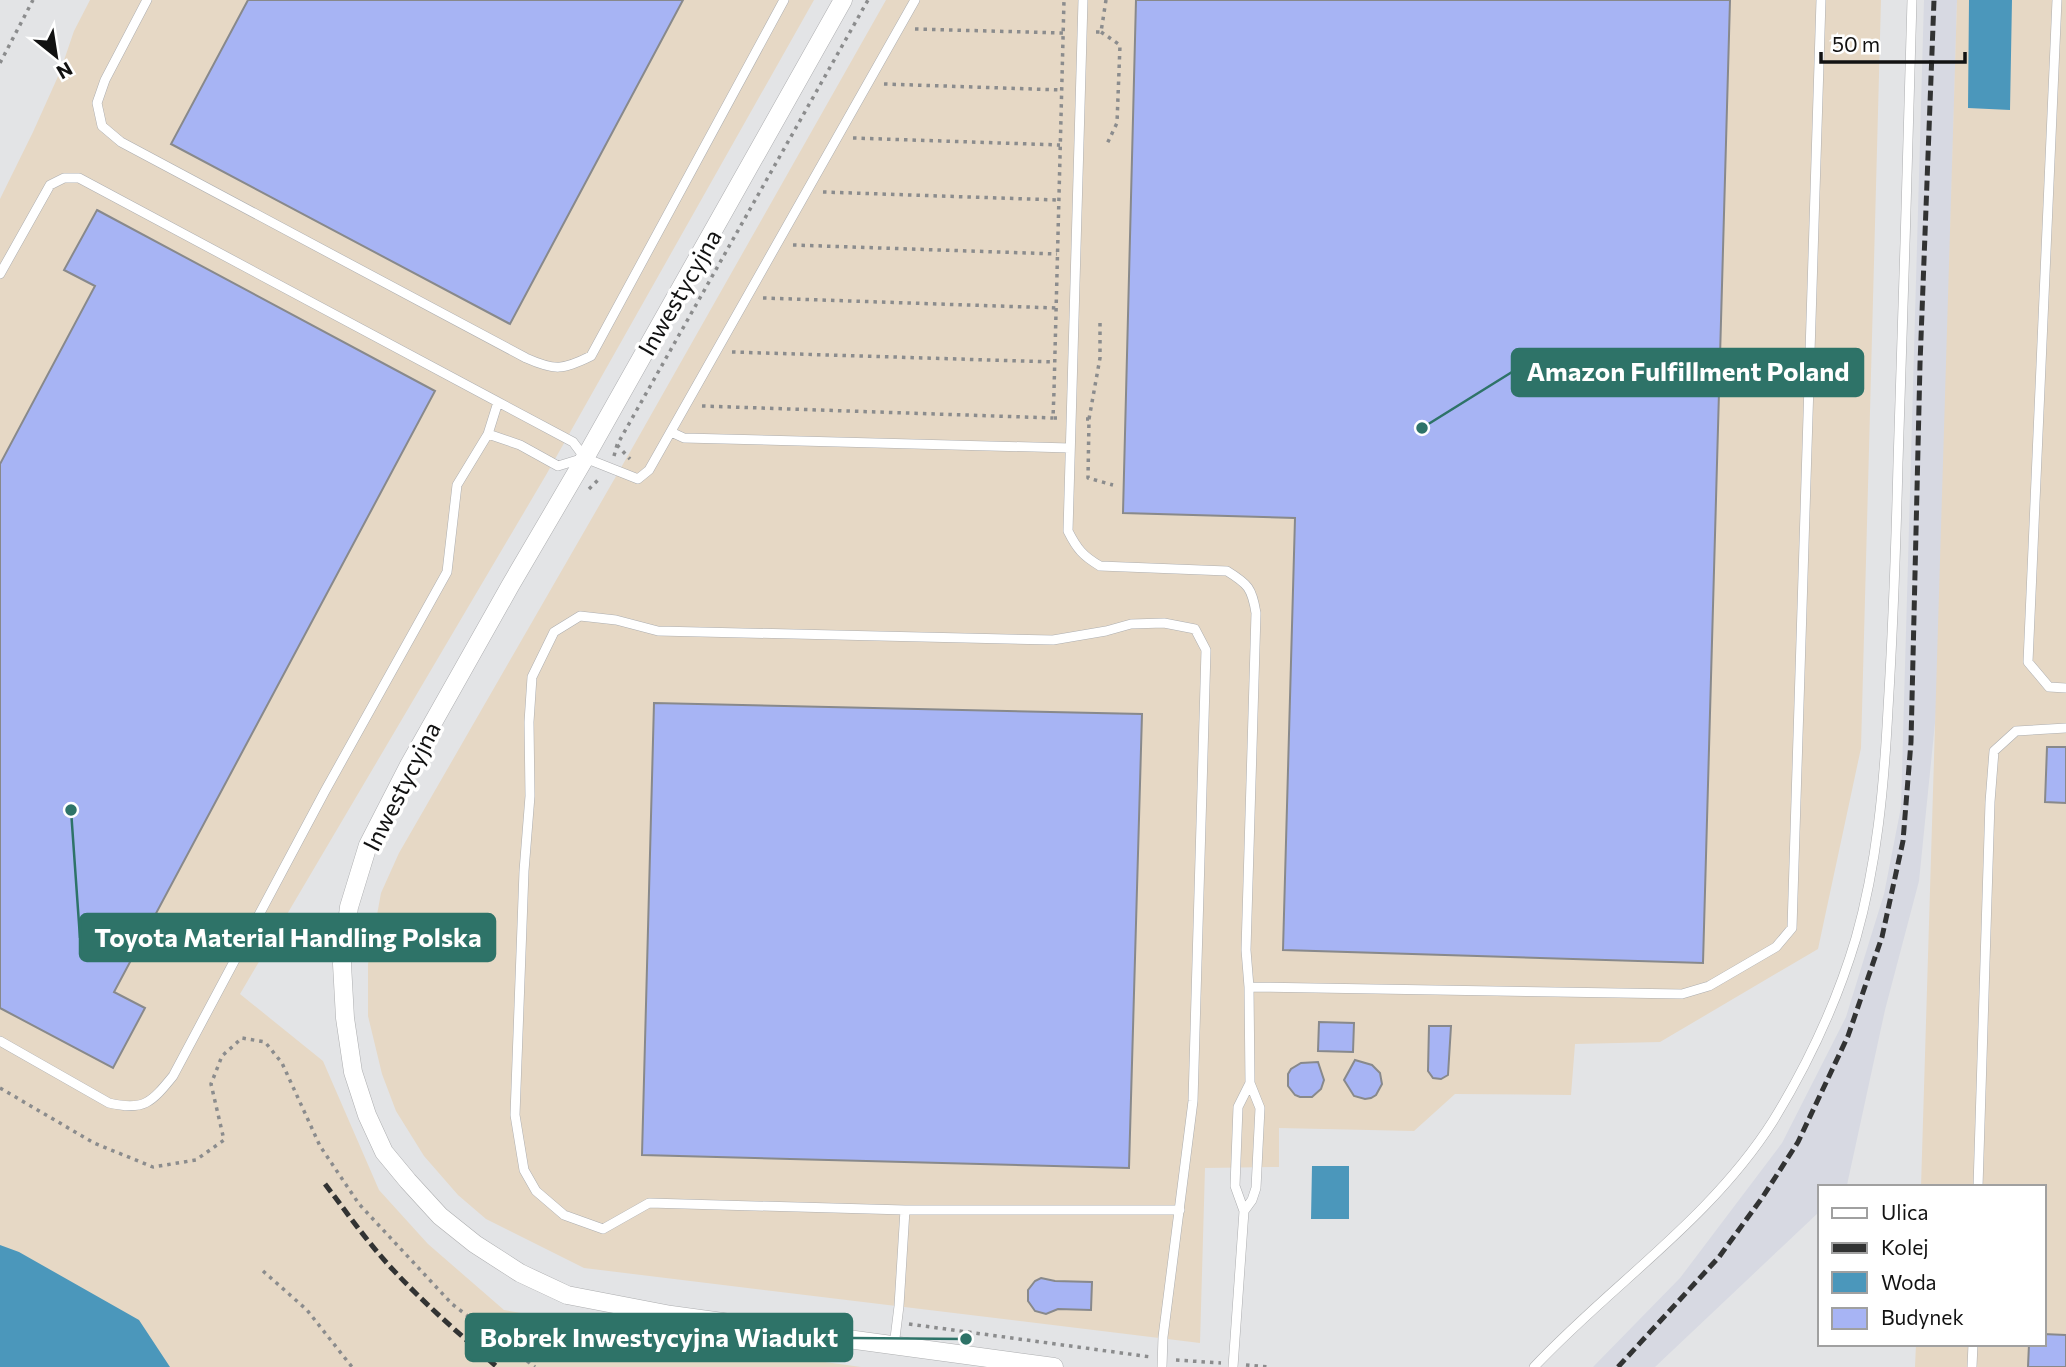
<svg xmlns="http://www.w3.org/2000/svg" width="2066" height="1367" font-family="Commissioner,sans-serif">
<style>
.built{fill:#d7d9e2}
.industrial{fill:#e6d8c5}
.water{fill:#4b97bb}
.building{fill:#a7b4f4;stroke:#88898b;stroke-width:2}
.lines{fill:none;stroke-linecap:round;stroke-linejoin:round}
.service-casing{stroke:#adaeb0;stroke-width:10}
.minor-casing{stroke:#adaeb0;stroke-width:19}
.path{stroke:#8b8c8d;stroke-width:3.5;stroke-dasharray:3.5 5;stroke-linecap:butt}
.service{stroke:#fff;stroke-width:9}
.minor{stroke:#fff;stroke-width:18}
.rail{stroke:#323333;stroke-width:5;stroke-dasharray:10 5;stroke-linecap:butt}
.labels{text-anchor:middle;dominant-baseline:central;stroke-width:7;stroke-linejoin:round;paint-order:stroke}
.street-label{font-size:24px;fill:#121212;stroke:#fff}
.leader{fill:none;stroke:#2e7368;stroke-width:2.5}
.callout-dot{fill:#2e7368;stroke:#fff;stroke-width:2.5}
.callout{fill:#2e7368;stroke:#2e7368;stroke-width:2.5}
.callout-label{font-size:26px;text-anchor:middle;font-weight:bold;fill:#fff}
</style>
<rect width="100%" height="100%" fill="#e3e4e6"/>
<path class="built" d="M1924,0H1957L1937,703L1919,881L1885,1010L1847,1185L1845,1187H1819V1212L1655,1367H1593L1680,1278L1782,1143L1846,1017L1884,894L1901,807Z"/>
<path class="industrial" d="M90,0H814L546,475L240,994L323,1061L379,1190L428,1244L504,1310L716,1347L861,1367H0V199L33,132L60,72L74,31Z
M886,0H1881L1861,748L1818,949L1660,1042L1575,1044L1571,1095L1455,1094L1414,1131L1279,1128V1167L1205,1168L1200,1343L584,1268L486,1219L458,1195L424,1156L396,1111L382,1074L368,1016V964L381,893L399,853L630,452Z
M1957,0H2066V1367H1915L1916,1344H2043V1187H1921Z"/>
<path class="water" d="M1969,0H2012L2010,110L1968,108Z
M1312,1166H1349V1219H1311Z
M0,1245L19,1252L139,1320L170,1367H0Z"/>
<path class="building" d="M248,0H683L510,324L171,144Z
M1136,0H1730L1703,963L1283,950L1295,518L1123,513Z
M97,210L435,391L114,992L145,1008L113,1068L0,1008V464L95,286L64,270Z
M654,703L1142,714L1129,1168L642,1155Z
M2047,747H2066V803L2045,802Z
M1319,1022L1354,1023L1353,1052L1318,1051Z
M1429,1026H1451L1448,1075L1441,1079L1433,1078L1428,1071Z
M1355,1060L1372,1065L1380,1073L1382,1084L1376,1095L1371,1098L1365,1099L1354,1096L1344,1080Z
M1318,1062L1324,1080L1321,1089L1312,1097H1300L1295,1095L1288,1086V1074L1291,1069L1301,1063Z
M1041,1278L1055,1281L1092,1282L1091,1310L1058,1309L1046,1314L1035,1311L1028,1301V1290L1035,1281Z
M2043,1334L2066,1335V1367H2028L2029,1344H2043Z"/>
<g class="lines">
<g class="service-casing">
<path id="service" d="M147,0L105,80L97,103L102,126L121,142L526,358C555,371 563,370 591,356L784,0
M1083,0L1068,531C1077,549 1083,556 1100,566L1227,571C1248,584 1252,588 1256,613L1246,950L1249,987L1250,1083L1260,1108L1256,1188L1252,1200L1244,1211
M2057,0L2028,662L2049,687L2066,688
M0,274L50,185L64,178H79L498,402L488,434L457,485L447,572L325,791L173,1076C151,1103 144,1111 109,1103L0,1041
M498,402L573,442L585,458L638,479L649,470L915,0
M671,432L684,438L1070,448
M488,434L520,445L558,466L584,458
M1249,987L1682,994L1709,986L1776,947L1792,928L1821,0
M1978,1187L1990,802L1994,751L2016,731L2066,728
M894,1346L899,1306L905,1210
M1162,1367L1163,1337L1193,1101L1206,650L1195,629L1164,623L1131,624L1106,631L1053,640L658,631L616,620L580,616L554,632L532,677L529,722L530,796L524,871L515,1115L524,1170L536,1191L564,1215L603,1229L649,1203L905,1210H1180
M1233,1367L1244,1211L1235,1186L1238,1107L1250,1083
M1534,1367C1612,1284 1711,1219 1773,1121C1808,1064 1837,1002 1856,938C1877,864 1884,786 1888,709C1893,627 1896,545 1898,463C1903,309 1908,154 1912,0
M1972,1367L1973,1344"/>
</g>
<g class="minor-casing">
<path id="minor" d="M843,0L585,458L510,586L408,767L368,845L349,907L342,964L345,1018L353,1072L367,1115L384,1152L408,1181L440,1216L475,1244L520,1273L567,1295L671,1315L1054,1367"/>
</g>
<path class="path" d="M915,29L1063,33
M1096,32H1101L1106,0
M1101,32L1120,45L1117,123L1106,146
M0,63L33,0
M884,84L1062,90
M853,138L1060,145
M823,192L1058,200
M793,245L1057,254
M763,298L1056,308
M732,352L1054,362
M702,406L1053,418
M1057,418H1053L1054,391L1064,0
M1086,419H1089L1088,478L1113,485
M1089,419L1100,358V319
M617,445L630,459
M614,456L617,445L868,0
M589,489L601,477
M0,1088L94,1143L153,1167L196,1160L224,1140L211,1084L222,1056L242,1038L265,1042L282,1063L320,1146L359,1204L452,1304L535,1367
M263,1271L307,1310L352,1367
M909,1324L1151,1357
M1176,1360L1221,1363
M1246,1365L1268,1367"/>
<use href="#service" class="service"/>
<use href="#minor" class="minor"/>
<path class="rail" d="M325,1184C348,1214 370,1246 397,1274C428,1307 463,1337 497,1367
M1618,1367L1719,1257L1762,1198L1798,1142L1848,1036L1882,937L1903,841L1911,742L1920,364L1934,0"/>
</g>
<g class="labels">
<g class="street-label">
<text transform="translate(679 292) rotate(-60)">Inwestycyjna</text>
<text transform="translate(401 786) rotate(-63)">Inwestycyjna</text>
</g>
</g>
<path class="leader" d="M1422 428L1512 372M71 810L80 938M966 1339L852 1338"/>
<g class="callout-dot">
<circle cx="1422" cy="428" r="7"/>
<circle cx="71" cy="810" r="7"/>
<circle cx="966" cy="1339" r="7"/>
</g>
<g class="callout">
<rect x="1512" y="349" width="351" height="47" rx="7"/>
<rect x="80" y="914" width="415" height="47" rx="7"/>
<rect x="466" y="1314" width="386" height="47" rx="7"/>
</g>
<g class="callout-label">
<text x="1688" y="381">Amazon Fulfillment Poland</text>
<text x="288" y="947">Toyota Material Handling Polska</text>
<text x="659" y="1347">Bobrek Inwestycyjna Wiadukt</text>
</g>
<rect x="1818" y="1185" width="228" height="161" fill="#ffffff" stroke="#a0a0a0" stroke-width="2"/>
<rect x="1832" y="1208" width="35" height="10" fill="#ffffff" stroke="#a0a0a0" stroke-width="2"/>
<text x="1881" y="1220" font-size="21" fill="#121212">Ulica</text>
<rect x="1832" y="1243" width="35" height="10" fill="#323333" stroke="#a0a0a0" stroke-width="2"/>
<text x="1881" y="1255" font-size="21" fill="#121212">Kolej</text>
<rect x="1832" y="1272" width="35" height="21" fill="#4b97bb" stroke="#a0a0a0" stroke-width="2"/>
<text x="1881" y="1290" font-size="21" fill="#121212">Woda</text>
<rect x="1832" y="1308" width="35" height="21" fill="#a7b4f4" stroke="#a0a0a0" stroke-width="2"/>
<text x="1881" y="1325" font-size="21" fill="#121212">Budynek</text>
<g transform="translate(56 56) rotate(150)" stroke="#ffffff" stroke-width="5" paint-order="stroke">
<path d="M0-5L12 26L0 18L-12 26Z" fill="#121212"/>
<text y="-10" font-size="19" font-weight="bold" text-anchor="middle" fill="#121212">N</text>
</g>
<path d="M1821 52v10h144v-10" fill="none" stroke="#121212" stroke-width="3.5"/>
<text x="1832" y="52" font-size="21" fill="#121212" stroke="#ffffff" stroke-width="5" paint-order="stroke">50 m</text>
</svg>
